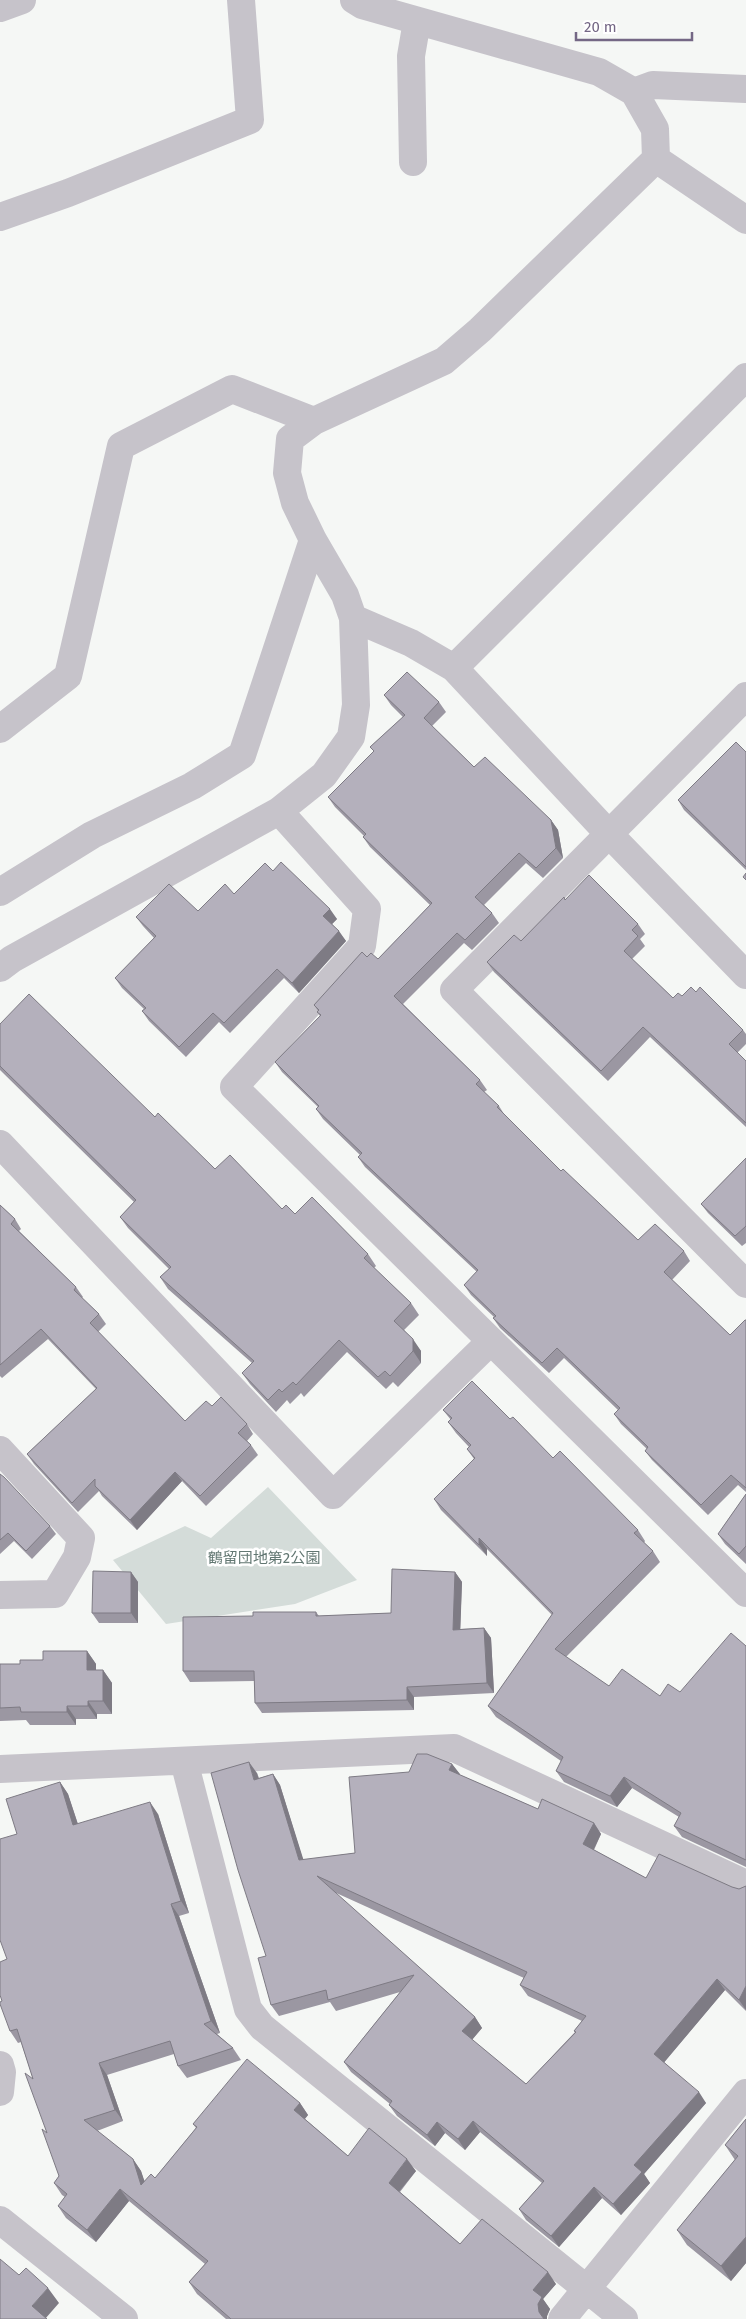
<svg xmlns="http://www.w3.org/2000/svg" width="746" height="2319" font-family="'Fira Sans','Noto Sans JP',sans-serif">
<style>
.green{fill:#d4dcd9}
.lines{fill:none;stroke-linecap:round;stroke-linejoin:round}
.street{stroke:#c6c3ca;stroke-width:28}
.wall{fill:#9b97a2;fill-rule:evenodd}
.shaded-wall{fill:#7e7b84}
.building{fill:#b4b0bc;stroke:#7e7b84;fill-rule:evenodd}
.labels{text-anchor:middle;dominant-baseline:central;stroke-width:5;stroke-linejoin:round;paint-order:stroke}
.park-label{font-size:15px;fill:#627772;stroke:#fff}
</style>
<rect width="100%" height="100%" fill="#f5f7f5"/>
<path class="green" d="M268,1487L357,1580L295,1604L166,1624L113,1560L185,1526L211,1538Z"/>
<g class="lines">
<path class="street" d="M0,8L22,0
M634,92L653,85L746,89
M656,159L746,220
M413,162L411,56L417,21
M0,217L68,193L250,120L241,0
M353,618L411,643L454,668L608,833L746,975
M454,668L746,377
M746,696L454,990L746,1284
M0,729L68,676L121,446L232,389L314,421
M279,811L367,909L362,946L234,1087L746,1593
M0,892L92,835L192,786L242,755L313,540
M0,968L12,959L279,811L324,775L351,737L356,705L353,618L345,595L313,540L295,503L287,473L290,439L314,421L444,361L480,330L656,159L655,129L634,92L599,72L362,5L354,0
M0,1144L333,1495L491,1341
M0,1450L81,1538L77,1557L55,1594L0,1595
M184,1761L248,2009L262,2027L624,2319
M0,1769L454,1748L746,1884
M0,2065L2,2072L0,2092
M0,2220L124,2319
M562,2319L746,2093"/>
</g>
<path class="wall" d="M384,695L439,702L446,712L432,726L474,767L551,820L558,830L563,858L543,878L526,863L484,905L492,913L499,923L472,950L464,943L403,1004L480,1080L487,1090L484,1092L499,1106L504,1114L561,1171L638,1240L684,1251L690,1261L672,1280L730,1335L746,1320V1492L738,1485L708,1515L652,1460L645,1451L647,1449L621,1424L614,1414L618,1410L564,1358L549,1373L500,1328L493,1318L494,1317L471,1295L464,1285L477,1272L365,1167L358,1157L360,1155L323,1119L316,1109L318,1107L282,1072L275,1062L320,1016L317,1012L318,1011L314,1005L367,957L378,959L430,905L370,847L363,837L364,836L335,807L328,797L374,751L370,747L403,717L391,705Z
M746,752V870L684,810L678,800Z
M273,871L337,919L332,924L346,941L299,993L284,978L230,1033L219,1022L186,1057L149,1021L142,1011L144,1009L122,988L115,978L154,938L143,926L136,917L198,911L234,894Z
M566,899L638,924L645,934L640,939L645,946L632,959L673,998L682,996L743,1030L746,1034V1044L737,1053L746,1061V1127L650,1037L608,1081L494,972L487,962L521,941Z
M0,1024L155,1117L215,1169L282,1209L295,1214L368,1254L376,1266L374,1268L411,1303L419,1315L404,1330L421,1351V1363L398,1387L393,1382L386,1389L347,1352L304,1397L301,1393L290,1404L287,1400L276,1412L250,1384L242,1373L252,1363L168,1289L160,1277L169,1269L128,1228L120,1217L134,1202L0,1070Z
M746,1158V1243L742,1246L708,1213L701,1204Z
M0,1205L15,1219L21,1229L19,1231L76,1287L83,1297L82,1298L99,1314L106,1324L98,1332L185,1421L212,1406L247,1424L253,1434L247,1441L251,1445L258,1455L206,1506L182,1481L137,1530L102,1496L99,1491L78,1512L34,1464L27,1454L96,1389L48,1339L2,1378L0,1376Z
M443,1410L510,1419L553,1458L638,1530L645,1541L644,1543L653,1551L660,1562L566,1657L609,1686L660,1696L680,1692L746,1646V1867L682,1837L674,1826L679,1817L632,1788L617,1807L564,1782L556,1771L561,1761L496,1717L488,1706L552,1615L487,1549V1556L441,1510L434,1499L474,1459L467,1449L469,1447L456,1433L448,1422L451,1420Z
M0,1474L50,1526L56,1534L32,1559L14,1541L0,1554Z
M746,1494V1564L725,1544L718,1534Z
M131,1572L138,1582V1623H99L92,1613Z
M455,1572L462,1582L460,1629L484,1628L491,1638L494,1693L414,1697V1710L262,1713L255,1703L254,1681L190,1682L183,1671L253,1616L316,1612L319,1616L391,1613Z
M87,1651L96,1664V1670H103L112,1683V1714H97V1719H76V1725H30L26,1720L0,1721V1664H20Z
M452,1764L460,1775L538,1809L594,1823L601,1834L594,1850L646,1878L739,1889L746,1886V2011L725,1990L664,2062L706,2103L644,2174L650,2183L621,2215L602,2198L559,2247L526,2220L519,2209L542,2183L480,2132L465,2150L445,2133L435,2146L397,2116L389,2105L390,2104L351,2072L344,2062L400,1992L336,2011L330,2002L279,2016L271,2005L266,1956L257,1773L259,1778L273,1774L280,1785L303,1860L355,1853L409,1772ZM334,1892L524,1978L520,1985L528,1996L582,2021L574,2031L575,2032L526,2084L472,2040L482,2028L475,2017Z
M60,1782L68,1794L78,1824L158,1814L189,1913L179,1916L220,2033L217,2034L233,2048L241,2060L187,2078L178,2066L174,2054L107,2075L123,2121L97,2131L133,2159L141,2171L144,2181L155,2178L196,2128L193,2124L300,2103L308,2115L305,2119L348,2156L416,2171L400,2192L460,2244L556,2284L543,2299L550,2309L547,2316V2319H226L197,2294L189,2282L205,2264L129,2201L96,2242L66,2218L58,2206L65,2197L62,2195L54,2183L59,2176L47,2133L33,2079L21,2042L18,2043L10,2031L2,2001L7,1959L17,1834Z
M746,2119V2263L731,2281L687,2245L677,2230L735,2160L725,2145Z"/>
<path class="shaded-wall" d="M551,820L558,830L563,858L556,848Z
M330,909L337,919L330,926L323,916Z
M339,931L346,941L299,993L292,983Z
M413,1339L421,1351V1363L413,1351Z
M175,1472L182,1481L137,1530L130,1520Z
M479,1538L487,1549V1556L479,1545Z
M131,1572L138,1582V1623L131,1613Z
M455,1572L462,1582L460,1640L453,1630Z
M484,1628L491,1638L494,1693L487,1683Z
M87,1651L96,1664V1683L87,1670Z
M103,1670L112,1683V1714L103,1701Z
M407,1687L414,1697V1710L407,1700Z
M88,1701L97,1714V1719L88,1706Z
M67,1706L76,1719V1725L67,1712Z
M249,1762L257,1773L262,1791L254,1780Z
M452,1764L460,1774L457,1781L449,1770Z
M273,1774L280,1785L307,1871L299,1860Z
M624,1777L632,1788L617,1807L610,1796Z
M60,1782L68,1794L82,1837L73,1825Z
M150,1802L158,1814L189,1913L181,1901Z
M594,1823L601,1834L591,1855L583,1844Z
M171,1904L179,1916L220,2033L211,2021Z
M717,1979L725,1990L662,2065L654,2054Z
M746,1986V2010L739,2000Z
M475,2017L482,2028L470,2042L462,2031Z
M99,2063L107,2075L123,2121L115,2110Z
M699,2092L706,2103L644,2174L650,2183L621,2215L613,2204L634,2165Z
M300,2103L308,2115L302,2122L294,2110Z
M473,2121L480,2132L465,2150L458,2139Z
M437,2122L445,2133L435,2146L427,2135Z
M133,2159L141,2171L150,2197L141,2185Z
M407,2159L416,2171L397,2194L389,2183Z
M594,2187L602,2198L559,2247L551,2236Z
M120,2189L129,2201L96,2242L87,2230Z
M746,2237V2263L731,2281L721,2266Z
M548,2272L556,2284L543,2299L550,2309L547,2316V2319H544L539,2312L533,2290Z
M48,2288L59,2303L45,2319L32,2306Z"/>
<path class="building" d="M407,672L439,702L424,718L474,767L485,757L551,820L556,848L536,868L519,853L475,897L492,913L465,940L457,933L394,996L480,1080L476,1084L499,1106L497,1107L561,1171L563,1169L638,1240L655,1224L684,1251L664,1272L730,1335L745,1320H746V1488L731,1475L701,1505L645,1451L648,1447L614,1414L620,1408L557,1348L542,1363L493,1318L496,1316L464,1285L478,1270L358,1157L362,1153L316,1109L319,1106L275,1062L321,1015L317,1012L319,1010L314,1005L362,952L367,957L371,953L378,959L432,903L363,837L366,834L328,797L374,751L370,747L405,715L384,695Z
M736,742L746,752V867L678,800Z
M281,862L330,909L323,916L339,931L292,983L277,969L224,1023L213,1013L179,1047L142,1011L146,1008L115,978L156,936L136,917L169,884L198,911L225,884L234,894L265,863L273,871Z
M746,873V880L743,877Z
M589,875L638,924L632,930L638,936L624,951L673,998L678,993L682,996L691,987L696,992L700,987L743,1030L729,1044L746,1061V1123L643,1027L601,1071L487,962L514,935L521,941L564,897L565,900Z
M29,994L155,1117L158,1113L215,1169L230,1155L282,1209L286,1205L295,1214L312,1197L368,1254L364,1258L411,1303L394,1321L413,1339V1351L390,1376L385,1371L378,1377L339,1340L296,1385L293,1382L282,1392L279,1389L268,1400L242,1373L254,1361L160,1277L171,1267L120,1217L136,1200L0,1066V1024Z
M746,1158V1226L735,1236L701,1204Z
M0,1205L15,1219L11,1224L76,1287L74,1290L99,1314L90,1323L185,1421L206,1401L212,1406L221,1397L247,1424L238,1433L251,1445L200,1496L175,1472L130,1520L95,1486V1479L72,1503L27,1454L97,1388L41,1329L0,1365Z
M472,1381L510,1419L513,1417L553,1458L560,1451L638,1530L634,1533L653,1551L555,1649L609,1686L622,1669L660,1696L668,1684L680,1692L731,1633L746,1646V1860L674,1826L681,1813L624,1777L610,1796L556,1771L563,1757L488,1706L553,1613L479,1538V1545L434,1499L475,1458L467,1449L471,1445L448,1422L452,1418L443,1410Z
M0,1474L4,1477L50,1526L26,1551L8,1533L0,1540Z
M746,1494V1546L739,1554L718,1534Z
M392,1569L455,1572L453,1630L484,1628L487,1683L407,1687V1700L255,1703L254,1671H183V1617L253,1616V1612H316V1616L391,1613Z
M93,1571L131,1572V1613H92Z
M43,1651H87V1670H103V1701H88V1706H67V1712H21L20,1707L0,1708V1664H20V1660H43Z
M417,1754H427L452,1764L449,1770L538,1809L542,1799L594,1823L583,1844L646,1878L659,1854L732,1887L739,1889L746,1886V1986L739,2000L717,1979L654,2054L699,2092L634,2165L642,2172L613,2204L594,2187L551,2236L519,2209L544,2181L473,2121L458,2139L437,2122L427,2135L389,2105L392,2101L344,2062L414,1975L328,2000L326,1990L271,2005L258,1958L266,1956L238,1870L211,1773L249,1762L254,1780L273,1774L299,1860L355,1853L349,1777L409,1772ZM317,1876L527,1972L520,1985L586,2016L574,2031L576,2032L526,2084L462,2031L475,2017Z
M60,1782L73,1825L150,1802L181,1901L171,1904L211,2021L204,2024L233,2048L178,2066L170,2041L99,2063L115,2110L84,2120L133,2159L141,2185L151,2174L155,2178L197,2127L193,2124L247,2059L300,2103L294,2110L348,2156L369,2128L407,2159L389,2183L460,2244L482,2219L548,2272L533,2290L542,2297L538,2304L539,2312L544,2319H231L189,2282L208,2261L120,2189L87,2230L58,2206L67,2194L54,2183L59,2176L42,2129L47,2133L25,2073L33,2079L17,2029L10,2031L0,2004V2002L2,2001L0,1995V1962L7,1959L0,1940V1839L17,1834L6,1799Z
M746,2119V2237L721,2266L677,2230L738,2156L725,2145Z
M0,2259L19,2275L26,2268L48,2288L32,2306L47,2319H0Z"/>
<g class="labels">
<g class="park-label">
<text x="264" y="1558">鶴留団地第2公園</text>
</g>
</g>
<path d="M576 32v8h116v-8" fill="none" stroke="#746785" stroke-width="2.5"/>
<text x="584" y="32" font-size="15" fill="#746785" stroke="#ffffff" stroke-width="4" paint-order="stroke">20 m</text>
</svg>
